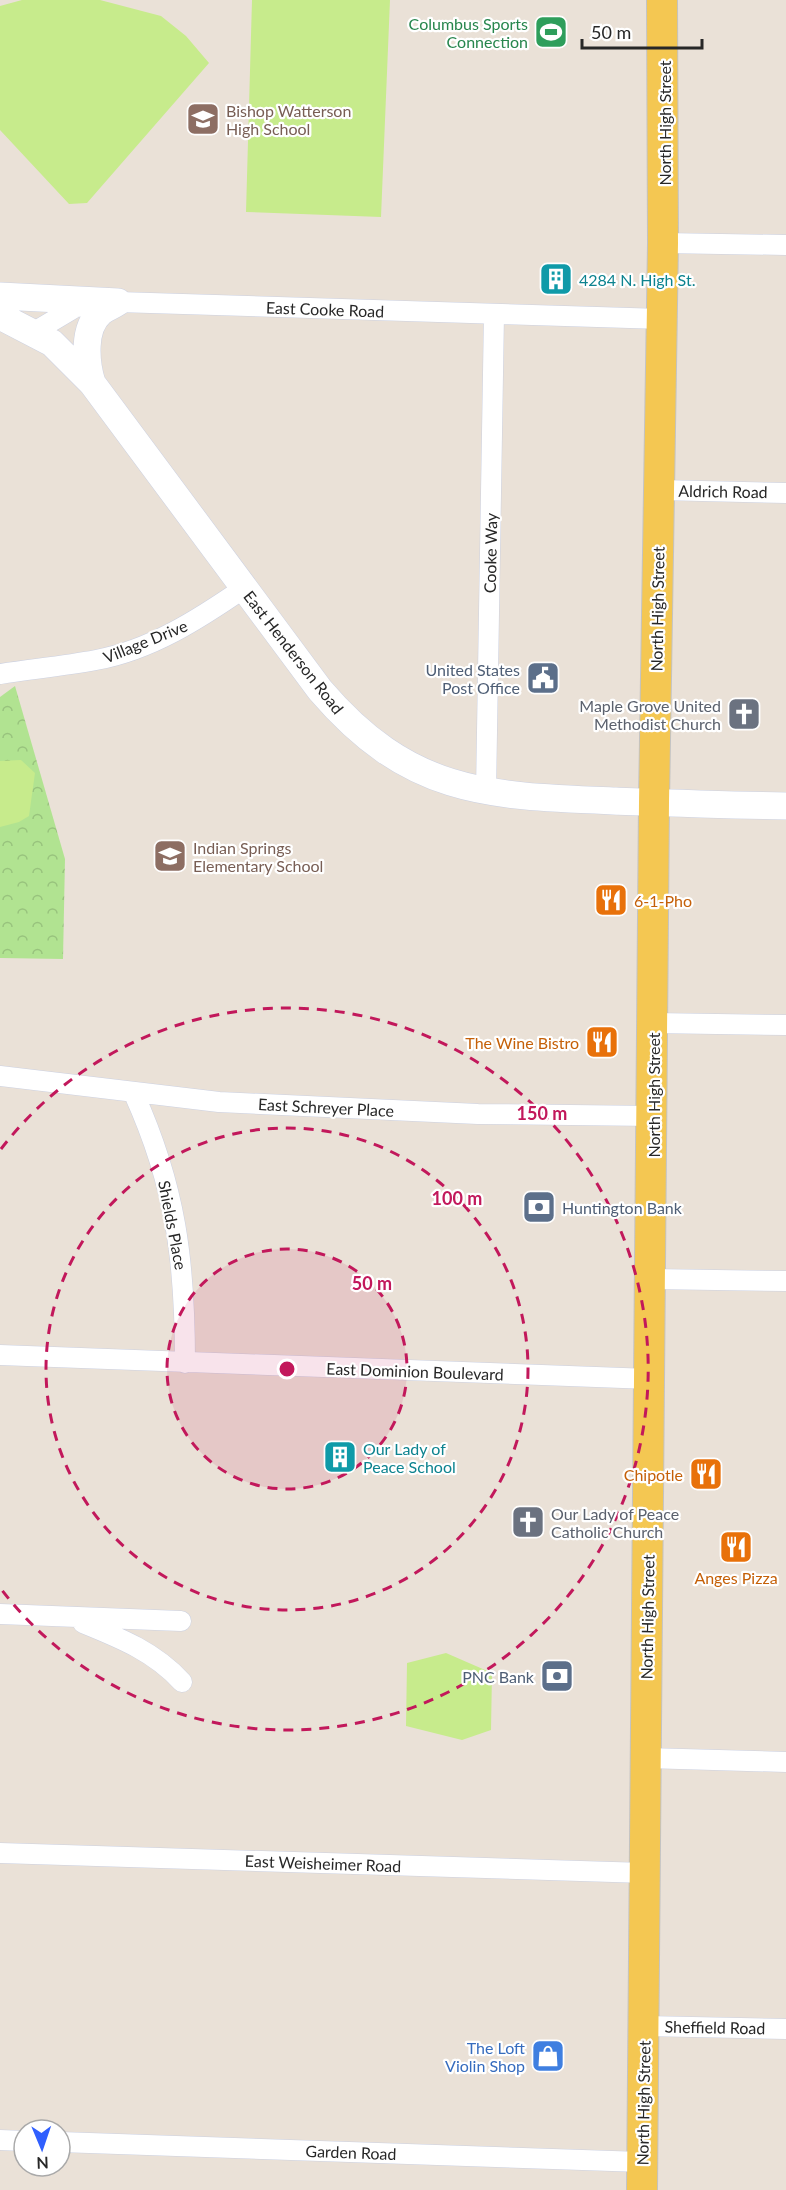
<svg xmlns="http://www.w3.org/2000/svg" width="786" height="2190" font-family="Lato,sans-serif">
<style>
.park{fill:url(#park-crowns)}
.pitch{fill:#c7eb8c}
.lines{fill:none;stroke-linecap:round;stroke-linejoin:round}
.minor-casing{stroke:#ccd1e1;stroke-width:21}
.secondary-casing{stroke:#ccd1e1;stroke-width:28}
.primary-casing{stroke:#c3c3c3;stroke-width:32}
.minor{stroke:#fff;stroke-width:20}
.secondary{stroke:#fff;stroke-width:27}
.primary{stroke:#f4c752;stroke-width:30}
.ring{fill:none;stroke:#c2185b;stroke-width:3;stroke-dasharray:10 8}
.labels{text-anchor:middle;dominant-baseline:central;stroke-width:4.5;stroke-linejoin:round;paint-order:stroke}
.leisure-label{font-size:16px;fill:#27864d;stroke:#fff;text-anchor:end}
.education-label{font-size:16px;fill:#785e54;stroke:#fff;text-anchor:start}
.street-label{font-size:16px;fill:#272727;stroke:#fff}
.culture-label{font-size:16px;fill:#0d838f;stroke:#fff;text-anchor:start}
.service-label{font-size:16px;fill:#4e5e75;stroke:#fff;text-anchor:end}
.worship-label{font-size:16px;fill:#5b616d;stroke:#fff;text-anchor:end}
.food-label{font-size:16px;fill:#c56008;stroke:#fff;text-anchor:end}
.shop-label{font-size:16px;fill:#366cbe;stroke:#fff;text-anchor:end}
.centre{fill:#c2185b;stroke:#fff;stroke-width:3}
.ring-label{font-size:18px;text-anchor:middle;font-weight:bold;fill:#c2185b;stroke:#fff;stroke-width:4.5;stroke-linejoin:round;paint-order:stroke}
</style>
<defs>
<pattern id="park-crowns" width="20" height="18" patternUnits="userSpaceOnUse" patternTransform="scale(1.5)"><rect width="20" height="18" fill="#b1e391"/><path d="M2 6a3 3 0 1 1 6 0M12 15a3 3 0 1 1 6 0" fill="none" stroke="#98c37d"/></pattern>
</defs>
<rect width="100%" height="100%" fill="#eae1d7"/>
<path class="park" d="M15,686L65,859L63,959L0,958V697Z"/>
<path class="pitch" d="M22,0H100L161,16L186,36L209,63L87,203L69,204L0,130V6Z
M252,0H390L381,217L246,212Z
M21,760L35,773L29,816L19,822L0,827V761Z
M446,1653L492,1673L491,1730L462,1740L406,1726L407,1663Z"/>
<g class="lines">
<g class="minor-casing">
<path id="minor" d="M663,243L786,245
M34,332L76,307L118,302L662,319
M660,490L786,493
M0,674C32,669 64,666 96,660C151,650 199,619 244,588
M486,792L494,314
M653,1023L786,1025
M0,1076L219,1102L478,1114L653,1116
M134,1094C176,1187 185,1261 185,1363
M651,1279L786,1281
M0,1355L650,1379
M0,1614L181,1621
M83,1623C120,1638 155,1652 182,1682
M646,1758L786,1762
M0,1853L645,1873
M644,2026L786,2029
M0,2140L24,2141
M60,2142L642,2162"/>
</g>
<g class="secondary-casing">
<path id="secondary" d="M0,296L118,302
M0,316L52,343L92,383L320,690C409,794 486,796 613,801C671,803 728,805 786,806
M92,383C86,363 82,328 101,312C106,308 112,306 118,302"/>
</g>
<g class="primary-casing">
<path id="primary" d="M642,2190L654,802L663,243L662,0"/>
</g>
<use href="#minor" class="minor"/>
<use href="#secondary" class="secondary"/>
<use href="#primary" class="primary"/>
</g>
<circle cx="287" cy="1369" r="120" fill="#c2185b" fill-opacity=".12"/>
<g class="ring">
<circle cx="287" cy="1369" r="120"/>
<circle cx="287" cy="1369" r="241"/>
<path d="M1 1149A361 361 0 1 1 1 1589"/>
</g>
<defs>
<g id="stadium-square" transform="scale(1.725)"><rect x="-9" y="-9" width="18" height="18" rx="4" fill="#2e9e5b" stroke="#fff"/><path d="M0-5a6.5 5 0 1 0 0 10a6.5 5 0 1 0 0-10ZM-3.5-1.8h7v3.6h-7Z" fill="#fff"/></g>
<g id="school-square" transform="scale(1.725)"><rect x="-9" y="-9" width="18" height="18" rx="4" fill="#8d6e63" stroke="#fff"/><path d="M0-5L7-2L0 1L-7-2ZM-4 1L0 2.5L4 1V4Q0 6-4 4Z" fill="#fff"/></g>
<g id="building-square" transform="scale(1.725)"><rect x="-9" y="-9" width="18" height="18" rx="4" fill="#0f9aa8" stroke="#fff"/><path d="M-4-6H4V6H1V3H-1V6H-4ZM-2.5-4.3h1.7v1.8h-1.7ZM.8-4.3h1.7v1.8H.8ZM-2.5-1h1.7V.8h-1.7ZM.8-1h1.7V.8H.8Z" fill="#fff"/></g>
<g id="civic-square" transform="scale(1.725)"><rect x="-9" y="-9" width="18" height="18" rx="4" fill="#5c6f8a" stroke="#fff"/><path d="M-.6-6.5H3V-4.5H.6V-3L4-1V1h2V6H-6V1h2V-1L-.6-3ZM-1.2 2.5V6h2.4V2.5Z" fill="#fff"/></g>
<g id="church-square" transform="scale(1.725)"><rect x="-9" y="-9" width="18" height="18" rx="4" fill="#6b7280" stroke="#fff"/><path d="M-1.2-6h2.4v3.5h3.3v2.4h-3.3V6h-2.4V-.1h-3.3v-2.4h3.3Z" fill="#fff"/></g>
<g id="restaurant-square" transform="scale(1.725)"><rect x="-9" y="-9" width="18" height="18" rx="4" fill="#e8710a" stroke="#fff"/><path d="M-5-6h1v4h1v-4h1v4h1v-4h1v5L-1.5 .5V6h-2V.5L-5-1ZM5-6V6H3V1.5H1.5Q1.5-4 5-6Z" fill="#fff"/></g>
<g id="bank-square" transform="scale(1.725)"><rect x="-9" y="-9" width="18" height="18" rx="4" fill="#5c6f8a" stroke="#fff"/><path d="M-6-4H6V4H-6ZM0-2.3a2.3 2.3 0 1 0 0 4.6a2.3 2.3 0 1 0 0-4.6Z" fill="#fff"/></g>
<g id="shop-square" transform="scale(1.725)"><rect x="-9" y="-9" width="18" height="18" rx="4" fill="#3f7fe0" stroke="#fff"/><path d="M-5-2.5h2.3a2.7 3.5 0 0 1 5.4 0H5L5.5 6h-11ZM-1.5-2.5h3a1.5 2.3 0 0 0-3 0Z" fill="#fff"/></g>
</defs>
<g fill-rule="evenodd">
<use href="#stadium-square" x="551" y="32"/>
<use href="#school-square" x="203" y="119"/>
<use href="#building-square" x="556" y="279"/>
<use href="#civic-square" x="543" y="678"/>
<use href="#church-square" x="744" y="714"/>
<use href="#school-square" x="170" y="856"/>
<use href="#restaurant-square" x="611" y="900"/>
<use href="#restaurant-square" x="602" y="1042"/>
<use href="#bank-square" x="539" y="1207"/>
<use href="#building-square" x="340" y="1457"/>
<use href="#restaurant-square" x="706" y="1474"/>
<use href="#church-square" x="528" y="1522"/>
<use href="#restaurant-square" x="736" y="1547"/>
<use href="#bank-square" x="557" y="1676"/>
<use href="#shop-square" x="548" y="2056"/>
</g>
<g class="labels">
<g class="leisure-label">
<text x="528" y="23">Columbus Sports<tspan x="528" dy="18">Connection</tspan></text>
</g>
<g class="education-label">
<text x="226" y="110">Bishop Watterson<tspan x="226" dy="18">High School</tspan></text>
<text x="193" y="847">Indian Springs<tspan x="193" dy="18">Elementary School</tspan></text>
</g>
<g class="street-label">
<text transform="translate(664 123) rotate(-90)">North High Street</text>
<text transform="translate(325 309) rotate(2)">East Cooke Road</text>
<text transform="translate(723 491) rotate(1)">Aldrich Road</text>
<text transform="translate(490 553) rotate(-89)">Cooke Way</text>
<text transform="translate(657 609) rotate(-89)">North High Street</text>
<text transform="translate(145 641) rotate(-22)">Village Drive</text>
<text transform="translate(294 652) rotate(52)">East Henderson Road</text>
<text transform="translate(653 1095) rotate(-90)">North High Street</text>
<text transform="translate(326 1107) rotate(3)">East Schreyer Place</text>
<text transform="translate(173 1225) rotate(79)">Shields Place</text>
<text transform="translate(415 1371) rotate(2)">East Dominion Boulevard</text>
<text transform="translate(647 1617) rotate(-89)">North High Street</text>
<text transform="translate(323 1863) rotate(2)">East Weisheimer Road</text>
<text transform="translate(715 2027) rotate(1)">Sheffield Road</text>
<text transform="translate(643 2103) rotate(-89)">North High Street</text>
<text transform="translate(351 2152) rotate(2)">Garden Road</text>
</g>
<g class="culture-label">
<text x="579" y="279">4284 N. High St.</text>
<text x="363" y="1448">Our Lady of<tspan x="363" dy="18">Peace School</tspan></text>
</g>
<g class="service-label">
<text x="520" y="669">United States<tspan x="520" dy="18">Post Office</tspan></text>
<text x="562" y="1207" text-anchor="start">Huntington Bank</text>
<text x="534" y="1676">PNC Bank</text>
</g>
<g class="worship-label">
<text x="721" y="705">Maple Grove United<tspan x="721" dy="18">Methodist Church</tspan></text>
<text x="551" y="1513" text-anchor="start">Our Lady of Peace<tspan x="551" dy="18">Catholic Church</tspan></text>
</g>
<g class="food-label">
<text x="634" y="900" text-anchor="start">6-1-Pho</text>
<text x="579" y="1042">The Wine Bistro</text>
<text x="683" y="1474">Chipotle</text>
<text x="736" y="1577" text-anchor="middle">Anges Pizza</text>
</g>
<g class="shop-label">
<text x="525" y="2047">The Loft<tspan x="525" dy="18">Violin Shop</tspan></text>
</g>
</g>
<circle cx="287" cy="1369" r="9" class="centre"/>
<g class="ring-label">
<text x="542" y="1120">150 m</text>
<text x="457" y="1205">100 m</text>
<text x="372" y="1290">50 m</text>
</g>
<g transform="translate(42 2148) rotate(178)"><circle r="28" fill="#ffffff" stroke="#a9a9a9" stroke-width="1.5"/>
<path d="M0-4.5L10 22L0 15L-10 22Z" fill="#305ffe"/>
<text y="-9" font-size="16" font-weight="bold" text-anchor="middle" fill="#272727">N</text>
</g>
<path d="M582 39v9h120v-9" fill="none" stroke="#272727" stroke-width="3"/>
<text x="591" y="39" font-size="18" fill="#272727" stroke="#ffffff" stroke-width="4.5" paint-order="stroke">50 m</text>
</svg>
